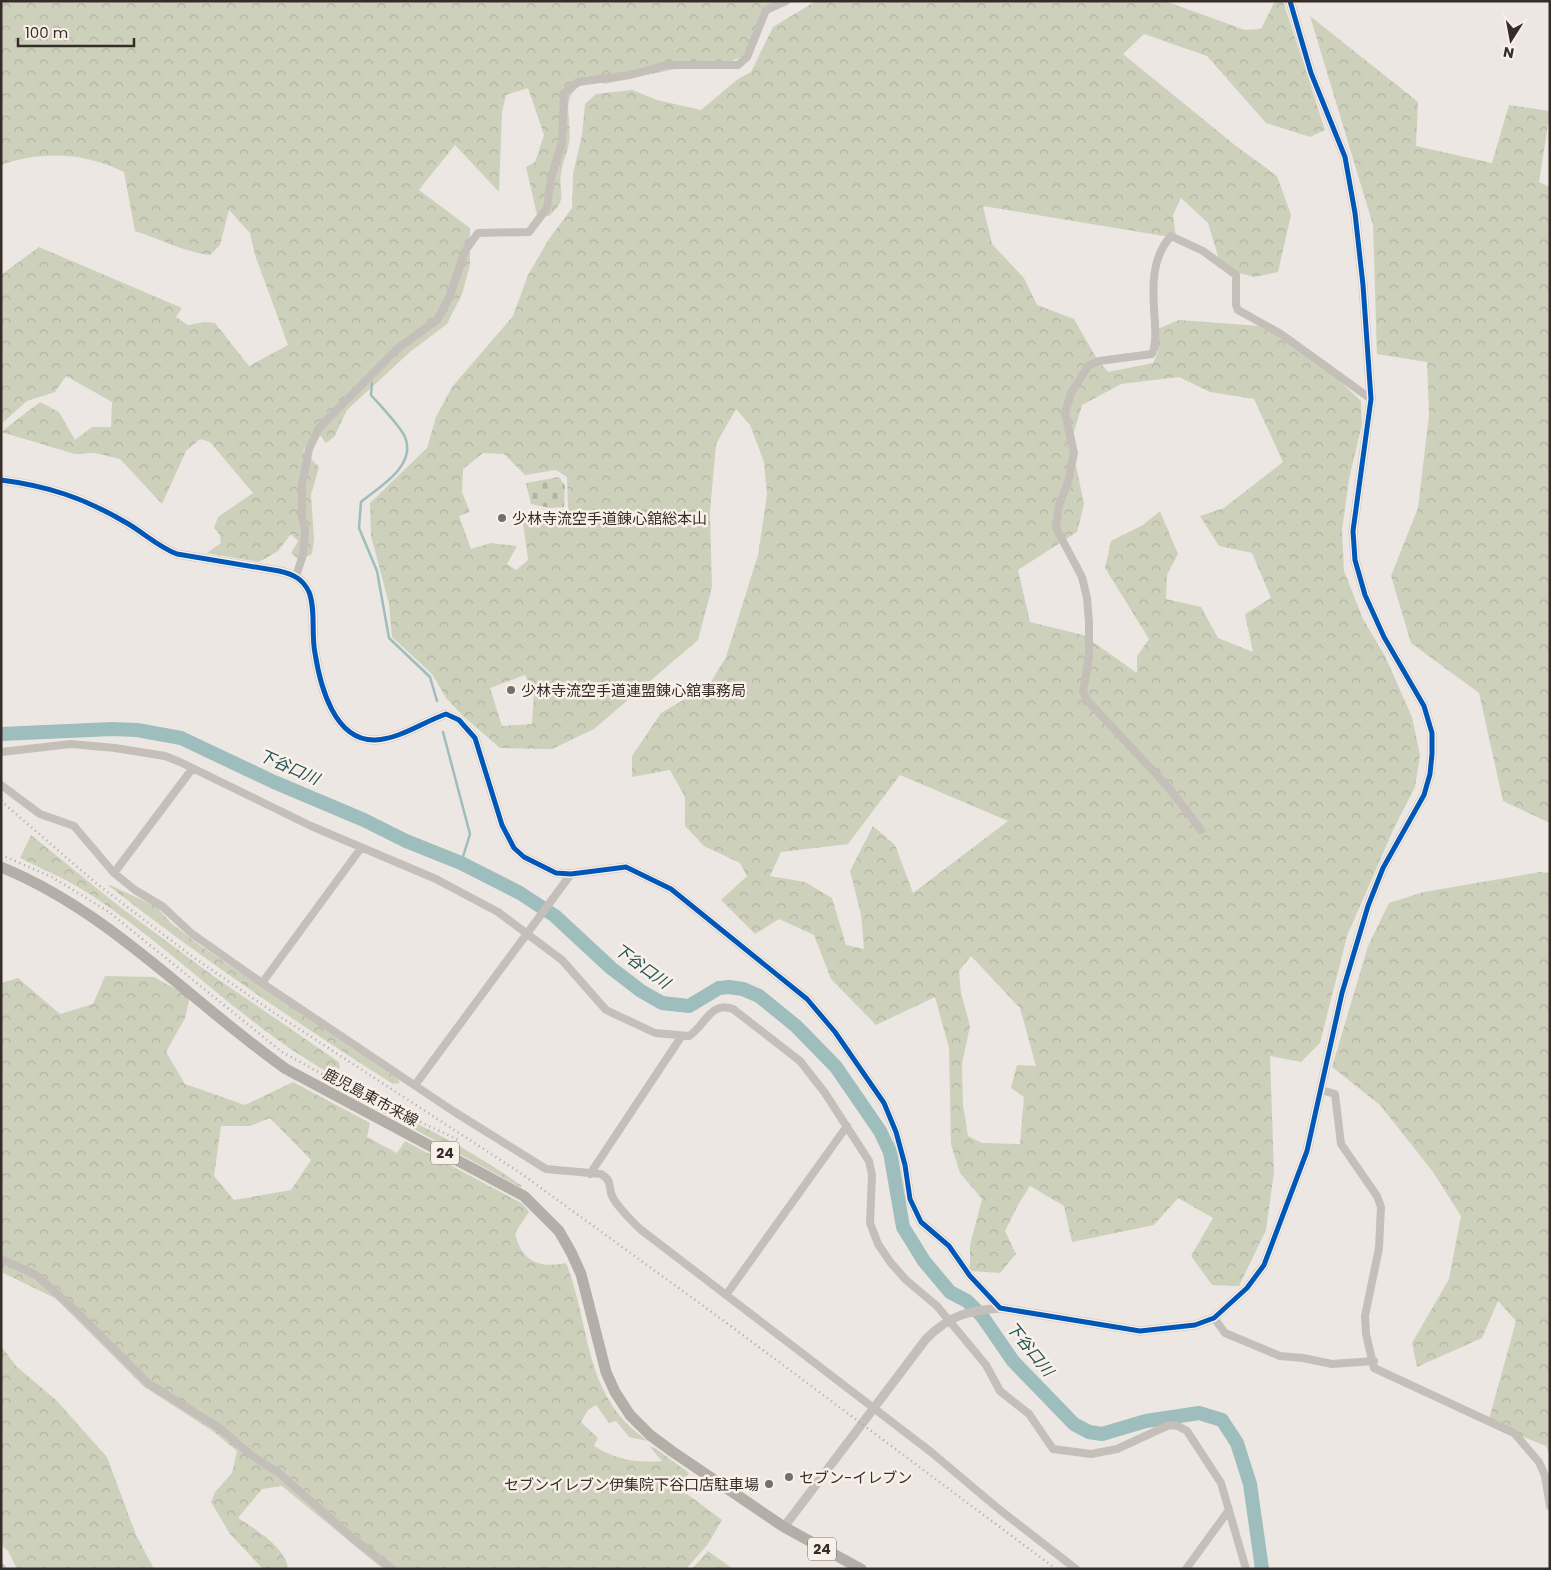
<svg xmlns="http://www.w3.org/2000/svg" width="1551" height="1570" font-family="Poppins,'Noto Sans JP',sans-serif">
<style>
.forest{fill:url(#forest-crowns);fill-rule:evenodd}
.cemetery{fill:url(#cemetery-stones)}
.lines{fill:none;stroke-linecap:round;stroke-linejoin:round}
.stream{stroke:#9ebdbd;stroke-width:2.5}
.river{stroke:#9ebdbd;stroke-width:14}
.minor{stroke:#c5bfba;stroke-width:8}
.tertiary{stroke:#c5bfba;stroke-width:9}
.primary{stroke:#b4aea9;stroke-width:11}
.rail{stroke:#ada8a5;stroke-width:2.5;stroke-dasharray:1 4;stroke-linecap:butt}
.cycleway-casing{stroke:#f9f1e9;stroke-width:8}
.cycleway{stroke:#0057b8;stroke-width:5}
.poi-dot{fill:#766e6a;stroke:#f9f1e9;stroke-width:2}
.labels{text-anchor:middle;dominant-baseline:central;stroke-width:5;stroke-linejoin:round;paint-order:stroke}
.shield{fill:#f9f1e9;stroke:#706863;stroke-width:1}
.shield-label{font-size:14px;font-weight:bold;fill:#362d29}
.poi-label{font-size:15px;fill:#362d29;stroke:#f9f1e9;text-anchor:start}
.street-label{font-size:15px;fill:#362d29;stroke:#f9f1e9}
.water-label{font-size:16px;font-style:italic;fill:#205255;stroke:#f9f1e9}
</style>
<defs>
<pattern id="forest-crowns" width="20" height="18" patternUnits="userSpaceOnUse" patternTransform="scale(1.25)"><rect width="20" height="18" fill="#cdd1bc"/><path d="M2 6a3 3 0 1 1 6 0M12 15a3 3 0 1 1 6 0" fill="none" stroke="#b1b4a2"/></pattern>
<pattern id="cemetery-stones" width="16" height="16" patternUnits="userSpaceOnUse" patternTransform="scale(1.25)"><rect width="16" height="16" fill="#cdd1bc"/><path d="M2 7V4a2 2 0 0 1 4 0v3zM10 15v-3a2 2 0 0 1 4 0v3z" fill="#b1b4a2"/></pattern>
</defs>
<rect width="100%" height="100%" fill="#ece7e2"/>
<path class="forest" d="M1,1H797L778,5L765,17L744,56L726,63L689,66L605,84L590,79C556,97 573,113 569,143C567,154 562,163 561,174C558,194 569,198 549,216L537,215L526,167L535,162L544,135L528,88L506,95L502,112L499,192L455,145L419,190L470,228V265L462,294L447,324L410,352L347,410L334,437L326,443L315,429L303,451L319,467L311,495L314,539L312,554L300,560L291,553L298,541L291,534L278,551L259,562L207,553L221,543L220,535L214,528L218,517L253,493L210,442L200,439L186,451L162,504L120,459L95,453L75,454L1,432L40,402L59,412L75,440L92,427H111L112,402L66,376L55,392L27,401L1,424V275L39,247L182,308L176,317L188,325L205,322L215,323L249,366L288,345L255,255L250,233L229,210L220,245L210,255C184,252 160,239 135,231L124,172C86,153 43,150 1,165Z
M816,1H1165L1245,30L1261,29L1275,1H1283L1325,130L1310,137L1266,123L1207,56L1144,34L1123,54L1236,146L1277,176L1291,215L1278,272L1255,277L1222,269L1208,223L1181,198L1173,215L1176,238L983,206L992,244L1024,278L1037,305L1074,319L1097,359L1108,372L1153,363L1158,352L1155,330L1179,320L1260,326L1321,363L1361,401L1362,424L1349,479L1342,530L1344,571L1363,619L1385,656L1412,717L1420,755L1415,787L1394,828L1347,936L1320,1043L1301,1062L1270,1056L1274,1172L1266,1230L1239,1286L1212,1285L1191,1256L1213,1218L1178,1198L1154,1225L1072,1242L1064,1206L1030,1186L1019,1203L1005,1231L1016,1254L1000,1273L970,1271V1245L982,1199L960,1173L951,1145L949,1048L935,997L876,1025L831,979L814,935L779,919L755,934L721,900L747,876L740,863L704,846L685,826V797L670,770L632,777V756L661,713L709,685L726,657L758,555L767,495L764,462L750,425L736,409L716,444L710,512L712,587L698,640L594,729L552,749L500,748L463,716L446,698L432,674L392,637L389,604L371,536L370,503L427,448L436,417L452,387L513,316L528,275L549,239L572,208L573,174L582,135L585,104L596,94L632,90L657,100L701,110L738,79L751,72L773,27ZM1179,377L1210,392L1254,399L1283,462L1224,508L1200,516L1219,546L1252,553L1271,598L1245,614L1253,652L1218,638L1201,607L1166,599L1167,575L1178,554L1160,511L1143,525L1111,541L1105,568L1149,639L1137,656V673L1083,635L1030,622L1018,570L1077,532L1084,504L1071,442L1082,405L1121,384ZM483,453L504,454L525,475L556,470L567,477L568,510L522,515L528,560L516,570L507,564L517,546L491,543L471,549L459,516L470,512L462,492L463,469ZM525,675L534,694L532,724L502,726L490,688ZM900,775L1008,821L913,893L895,845L873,826L850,871L861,914L864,949L846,945L832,898L805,882L770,876L781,852L848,844ZM971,956L1020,1008L1036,1066L1017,1065L1011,1088L1024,1097L1020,1144L982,1143L968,1136L963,1105L962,1064L970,1026L961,993L959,971Z
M1310,16L1418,102L1416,146L1492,163L1509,105L1550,111L1539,182L1550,187V823L1503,801L1479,693L1411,643L1391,576L1418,508L1429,415L1427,362L1377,354L1373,225Z
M31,835L115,903L212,975L339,1062L340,1067L335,1074H331C241,1023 173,948 88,893C67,879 42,869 20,858Z
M1540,872L1550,873V1456L1546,1446L1488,1423L1516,1321L1498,1301L1482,1338L1417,1367L1412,1343L1449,1279L1461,1216L1433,1172L1380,1105L1332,1067L1368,946L1389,903L1424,892Z
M110,885L157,907L171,923L201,946L398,1079L400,1083L393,1084C295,1022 200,957 109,886Z
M105,976L154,977L190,997L185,1018L166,1052L185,1084L245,1105L293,1082L370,1123L367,1137L397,1153L405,1141L523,1204L529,1212L515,1233C521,1261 539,1269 566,1263C592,1328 582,1396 648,1441L629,1437L616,1421L609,1423L596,1405L588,1410L581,1422L598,1438L594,1446C617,1460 636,1463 662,1461L650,1447L655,1448L689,1473L679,1488L722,1520L708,1544L686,1569H383L282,1486L262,1489L238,1518C255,1529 286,1547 288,1569H263L230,1534L211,1502L215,1492L232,1473L237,1451L214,1432L143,1386L55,1298L1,1272V983L18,978L60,1014L93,1004ZM270,1118L311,1160L291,1190L234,1200L214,1176L221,1126H250Z
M377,1106C430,1127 476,1154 522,1186L520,1187L377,1109Z
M1,1346L16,1366L57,1401L107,1457L136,1535L154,1569H17L8,1551L1,1545Z
M708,1551L733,1569H692Z"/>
<path class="cemetery" d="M559,477L565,486L564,507L550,508L531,504L526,483Z"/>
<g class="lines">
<path class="stream" d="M372,383L371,395C379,404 401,427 405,437C417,466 379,487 361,502L359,528L377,571L389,638L430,677L437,701
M443,732L470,834L461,863"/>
<path class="river" d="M1,734L112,729L137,730L181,738L274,782L364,820L406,841L461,863L520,893L555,916L611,968L641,991L662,1003L689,1006L719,988L729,987L743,989L759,996L796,1026L836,1067L880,1131L890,1152L903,1227L924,1261L950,1292L967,1301L982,1316L1013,1361L1074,1424L1089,1432L1102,1434L1146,1421L1199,1413L1222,1420L1237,1443L1250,1484L1262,1569"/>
<path class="minor" d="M296,576L303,555L305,530L302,516V485L309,449L319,428L397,349L437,320L449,298L465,251L478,233L529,232L547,208L551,178L562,143L564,93L578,82L630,75L666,65H738L747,57L766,10L786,1
M1,752L71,744L115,748L165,756L180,762L311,826L436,879L498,912L562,960L606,1010L655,1033L689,1036C705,1026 711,1000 733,1009L800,1061L825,1093L869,1161L872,1175L870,1223L878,1244L891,1263L906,1280L937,1306L986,1365L1000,1391L1029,1414L1053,1449L1091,1454L1117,1449L1169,1425L1178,1426L1187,1431L1221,1483L1246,1569
M1,785L40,814L74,826L114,873L135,890L162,906L191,933L262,983L453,1111L546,1169L601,1174C614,1182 607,1187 613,1198C620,1210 630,1219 640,1229L931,1452L1000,1510L1076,1569
M1201,830L1169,788L1086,699L1083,692L1089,657V622L1087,598L1082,577L1056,528L1059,505L1068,482L1074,453L1065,413L1071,393L1089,365L1099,361L1152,354C1157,344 1155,334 1155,323C1153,294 1149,260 1171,236L1203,251L1236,275V305L1238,310L1281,334L1371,399
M114,873L192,769
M262,983L361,848
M415,1085L571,874
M1321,1090L1335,1094L1341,1144L1377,1196L1381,1207L1379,1248L1365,1316L1366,1334L1374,1368L1514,1433L1539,1462L1545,1476L1550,1506
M590,1174L681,1037
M1,1259L36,1275L74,1309L149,1384L221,1429L251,1455L279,1473L356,1541L392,1569
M726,1295L847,1126
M1214,1318L1225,1333L1280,1356L1303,1358L1332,1364L1374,1361
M1186,1569L1229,1510"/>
<path class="tertiary" d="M1,480C48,486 84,498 125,522C143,532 158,547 177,554L279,571C293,574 303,579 309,592C316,610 311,634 315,653C320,685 334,741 375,740C400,739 423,722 446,714L459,720L475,738L502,825L514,848L524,857L556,873L571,874L626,867L671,889L807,999L835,1032L884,1103L896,1132L905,1165L910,1199L921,1222L949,1246L970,1276L1000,1308L1140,1331L1195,1325L1214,1318L1247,1288L1264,1265L1307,1151L1342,993L1368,906L1383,868L1424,795L1430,774L1432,754V733L1424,706L1384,637L1365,595L1355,560L1353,531L1371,399L1363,285L1355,213L1345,157L1311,73L1290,1
M784,1527L926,1339C950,1315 967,1311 1000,1308
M1,1568L2,1569"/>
<path class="primary" d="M1,867C111,912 191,1002 286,1069L524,1196L559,1231L571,1252L581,1274L606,1372L615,1392L630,1415L650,1435L673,1452L784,1527L861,1569"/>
<path class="rail" d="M1,801L97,884L193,957L273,1012L519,1172L724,1321L1056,1569
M1,855L52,877L109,912L282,1052L346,1087L461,1141"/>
<g class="cycleway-casing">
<path id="cycleway" d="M1,480C48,486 84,498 125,522C143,532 158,547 177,554L279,571C293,574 303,579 309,592C316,610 311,634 315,653C320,685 334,741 375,740C400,739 423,722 446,714L459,720L475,738L502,825L514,848L524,857L556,873L571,874L626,867L671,889L807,999L835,1032L884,1103L896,1132L905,1165L910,1199L921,1222L949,1246L970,1276L1000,1308L1140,1331L1195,1325L1214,1318L1247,1288L1264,1265L1307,1151L1342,993L1368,906L1383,868L1424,795L1430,774L1432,754V733L1424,706L1384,637L1365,595L1355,560L1353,531L1371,399L1363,285L1355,213L1345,157L1311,73L1290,1"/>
</g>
<use href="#cycleway" class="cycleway"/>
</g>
<g class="poi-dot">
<circle cx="502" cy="518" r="5"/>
<circle cx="511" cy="690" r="5"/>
<circle cx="789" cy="1477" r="5"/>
<circle cx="769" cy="1484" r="5"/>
</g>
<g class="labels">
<g class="shield">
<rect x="431" y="1141.5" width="28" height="23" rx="4"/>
<rect x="808" y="1537.5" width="28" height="23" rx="4"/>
</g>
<g class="shield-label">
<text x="445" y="1153">24</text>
<text x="822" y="1549">24</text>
</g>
<g class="poi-label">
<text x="512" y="518">少林寺流空手道錬心舘総本山</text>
<text x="521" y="690">少林寺流空手道連盟錬心舘事務局</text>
<text x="799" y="1477">セブン-イレブン</text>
<text x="759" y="1484" text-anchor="end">セブンイレブン伊集院下谷口店駐車場</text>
</g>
<g class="street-label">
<text transform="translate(371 1097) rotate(28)">鹿児島東市来線</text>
</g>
<g class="water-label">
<text transform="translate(289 767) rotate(24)">下谷口川</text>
<text transform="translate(642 966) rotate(36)">下谷口川</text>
<text transform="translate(1030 1349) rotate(51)">下谷口川</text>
</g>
</g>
<rect width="1551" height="1570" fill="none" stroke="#362d29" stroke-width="5"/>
<g transform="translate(1511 40) rotate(191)" stroke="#f9f1e9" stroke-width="4" paint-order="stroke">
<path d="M0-4L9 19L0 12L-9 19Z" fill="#362d29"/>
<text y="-8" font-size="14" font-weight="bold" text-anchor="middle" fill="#362d29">N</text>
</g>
<path d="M18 38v8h116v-8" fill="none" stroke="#362d29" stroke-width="2.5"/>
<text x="25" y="38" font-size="15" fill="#362d29" stroke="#f9f1e9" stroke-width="4" paint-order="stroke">100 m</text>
</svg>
